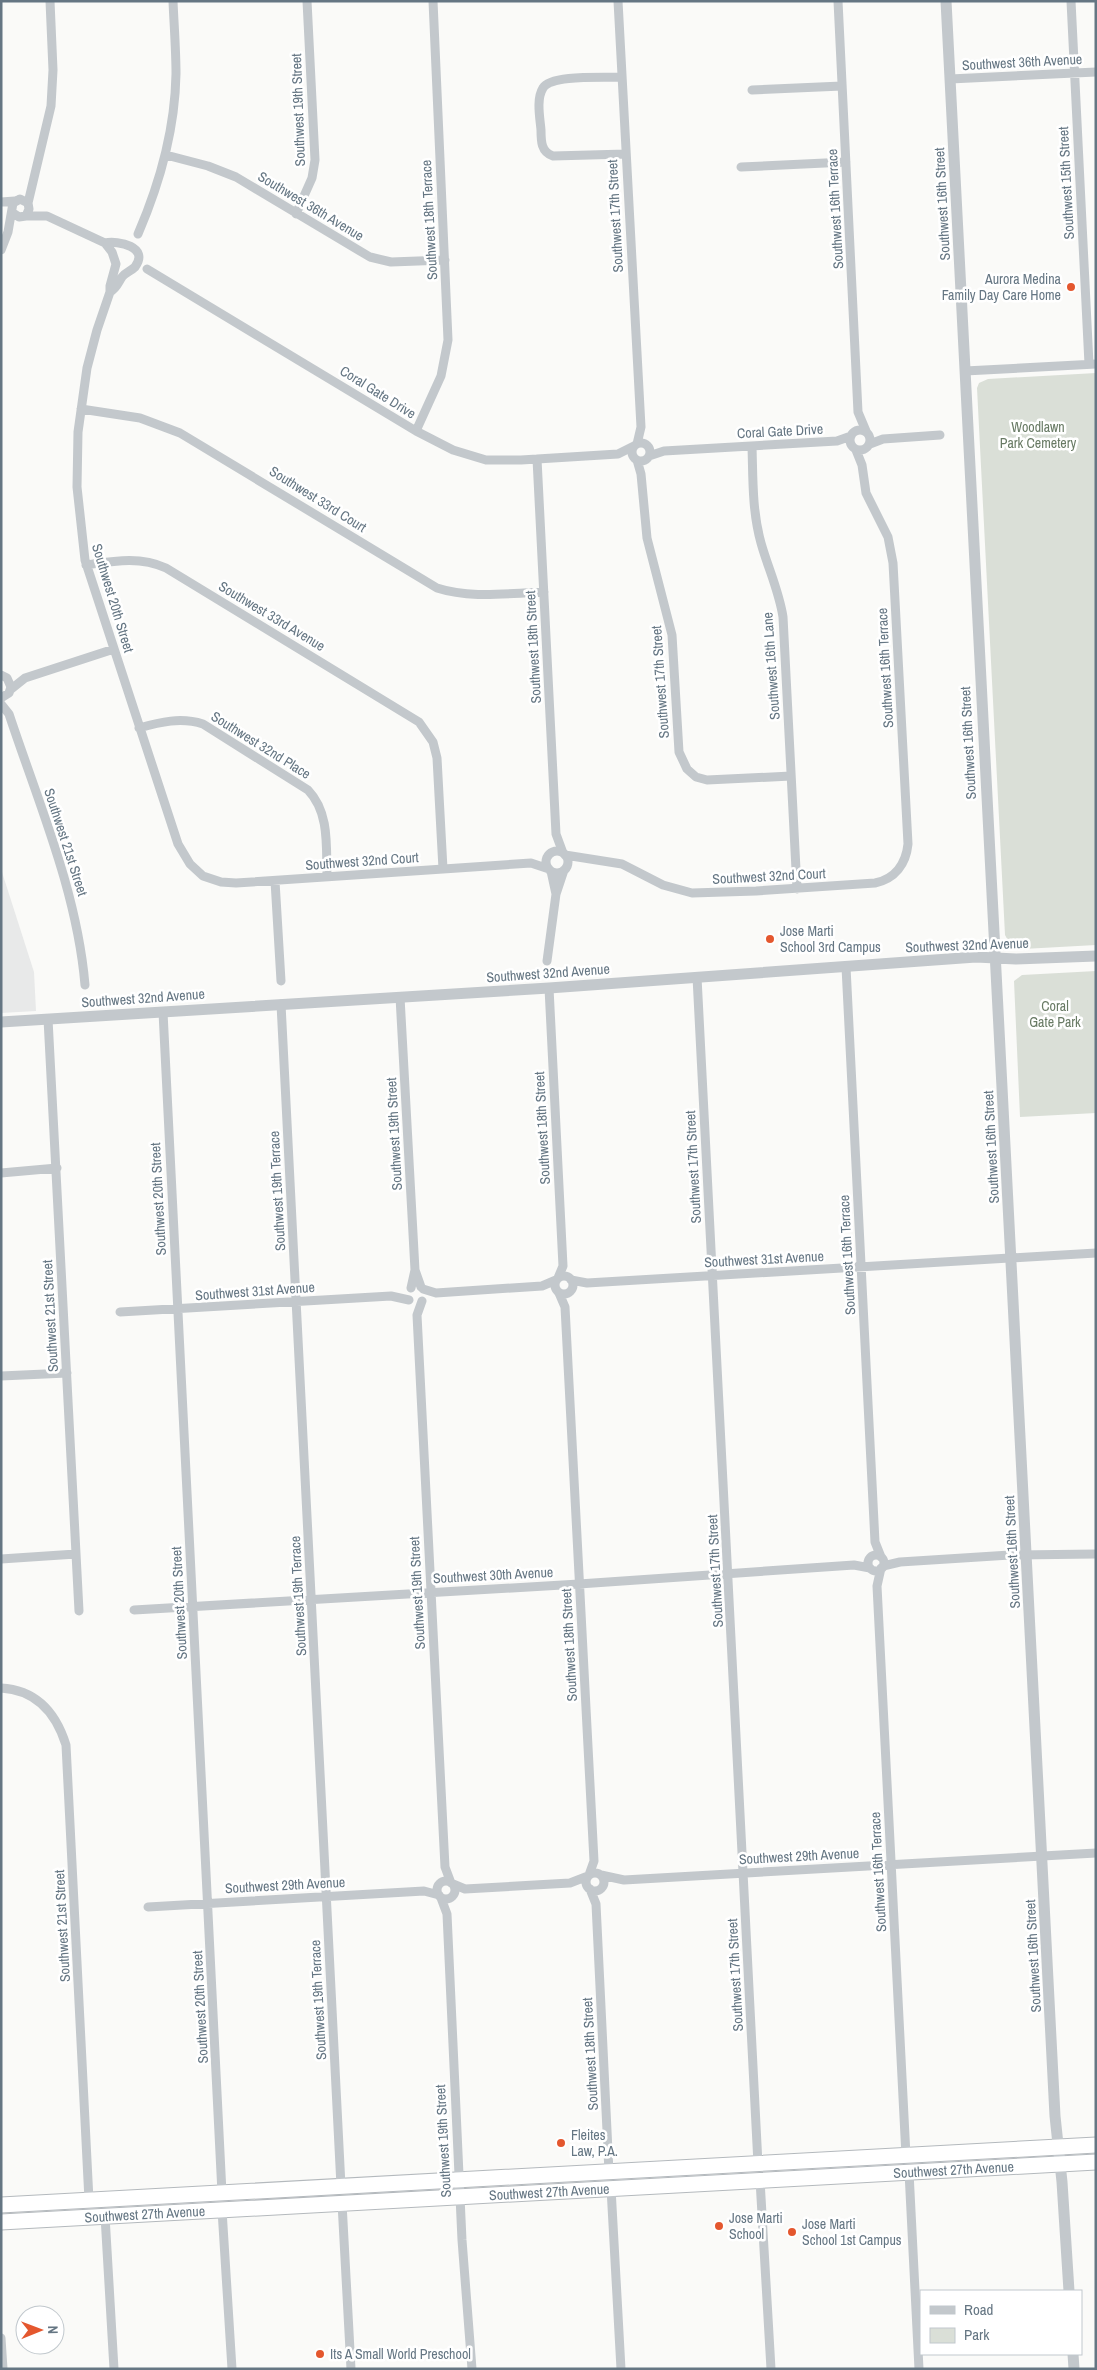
<svg xmlns="http://www.w3.org/2000/svg" width="1097" height="2370" font-family="'Archivo Narrow',sans-serif">
<style>
.built{fill:#e8e9e9}
.green{fill:#dadfd7}
.lines{fill:none;stroke-linecap:round;stroke-linejoin:round}
.trunk-casing{stroke:#b4b9bd;stroke-width:17}
.minor{stroke:#c3c8cc;stroke-width:9}
.tertiary{stroke:#c3c8cc;stroke-width:11}
.trunk{stroke:#fff;stroke-width:15}
.poi-dot{fill:#e4572e;stroke:#fff;stroke-width:2}
.labels{text-anchor:middle;dominant-baseline:central;stroke-width:5;stroke-linejoin:round;paint-order:stroke}
.street-label{font-size:14px;fill:#657683;stroke:#fff}
.poi-label{font-size:14px;fill:#657683;stroke:#fff;text-anchor:start}
.park-label{font-size:14px;fill:#687a64;stroke:#fff}
</style>
<rect width="100%" height="100%" fill="#fafaf8"/>
<path class="built" d="M1,869L34,972L36,1011L1,1013Z"/>
<path class="green" d="M1096,373V945L1023,949L1011,946L1005,935L977,388L979,383L988,379Z
M1096,971V1113L1020,1117L1014,981L1022,975Z"/>
<g class="lines">
<g class="trunk-casing">
<g id="trunk">
<path d="M1,2205L1096,2145"/>
<path id="s1" d="M1,2222L1096,2162"/>
</g>
</g>
<path class="minor" d="M618,1L641,427L637,444
M838,1L858,412L866,431
M1071,1L1089,364
M622,77C605,78 551,74 543,88C536,99 540,118 541,130C541,141 541,152 553,156L626,154
M950,79L1096,72
M752,90L842,86
M166,155L208,166L236,177L370,257L391,262L445,260
M741,167L846,162
M1,202L15,201
M28,203L51,106L53,70L50,1
M296,214L312,178L315,160L307,1
M26,216H47L105,243L112,252L116,264L110,286V292L97,330L87,368L78,432L77,487L85,560L178,844L190,864L203,876L221,882L236,883L531,863L549,869
M138,234C160,183 175,130 176,74C176,50 174,25 173,1
M105,243C118,240 150,247 135,267C131,271 126,272 122,277C118,283 117,288 110,292
M1,250L8,232L13,203L20,199L28,203L29,209L26,216L19,217L13,213
M147,269L416,431L453,450L486,460H521L618,454L634,446
M965,371L1096,364
M81,409L140,418L180,433L437,588C471,599 509,593 544,592
M850 440a10 10 0 1 1 20 0a10 10 0 1 1-20 0Z
M416,431L441,376L448,340L433,1
M632 452a9 9 0 1 1 18 0a9 9 0 1 1-18 0Z
M870,444L883,439L940,435
M752,446C753,478 752,511 761,543C768,568 779,591 783,617L797,889
M649,456L664,451L837,441L851,436
M537,459L556,834L563,853
M637,460L641,474L647,538L672,635L679,752L687,769L696,777L707,780L791,776
M86,565C114,561 140,556 166,568L419,722L433,742L437,758L443,869
M1,675L7,678L11,687L9,693L1,698
M10,690L25,678L114,649
M1,704L9,714C38,802 77,891 85,985
M139,728C160,722 181,717 203,724L308,790C330,813 326,847 327,877
M546 862a11 11 0 1 1 22 0a11 11 0 1 1-22 0Z
M565,855L622,864L663,885L692,893L756,891L875,883C895,879 906,864 908,844L893,563L888,537L866,493L862,465L856,450
M551,871L556,894
M275,881L281,981
M547,961L556,894L564,870
M846,967L875,1542L881,1557
M697,977L758,2164
M549,988L563,1266L558,1278
M400,997L415,1270L411,1288
M281,1004L341,2186
M163,1012L222,2193
M48,1019L79,1611
M1,1173L57,1168
M415,1270L421,1287
M555 1285a9 9 0 1 1 18 0a9 9 0 1 1-18 0Z
M571,1280L587,1283L1096,1253
M423,1289L436,1293L542,1286L556,1280
M559,1293L565,1307L594,1861L589,1875
M422,1301L417,1315L445,1867L451,1883
M120,1312L391,1296L409,1300
M1,1376L67,1373
M868 1563a8 8 0 1 1 16 0a8 8 0 1 1-16 0Z
M1,1559L76,1554
M883,1566L900,1562L1010,1555L1096,1554
M881,1568L877,1586L906,2156
M134,1610L579,1584L854,1565L870,1568
M1,1688C37,1690 56,1713 66,1745L89,2200
M586 1882a9 9 0 1 1 18 0a9 9 0 1 1-18 0Z
M601,1875L624,1880L1096,1853
M437 1890a9 9 0 1 1 18 0a9 9 0 1 1-18 0Z
M453,1884L465,1889L570,1883L588,1876
M590,1889L596,1904L609,2172
M441,1898L447,1914L462,2240L472,2369
M148,1907L424,1891L439,1895
M909,2172L919,2369
M760,2180L771,2369
M611,2188L621,2369
M342,2203L351,2369
M222,2210L232,2369
M105,2216L114,2369
M1,2338L3,2369"/>
<path class="tertiary" d="M946,1L1055,2116L1062,2182L1069,2291
M1,1022L549,988L976,957L1016,959L1096,956
M1073,2354L1074,2369"/>
<use href="#trunk" class="trunk"/>
</g>
<g class="poi-dot">
<circle cx="1071" cy="287" r="5"/>
<circle cx="770" cy="939" r="5"/>
<circle cx="561" cy="2143" r="5"/>
<circle cx="719" cy="2226" r="5"/>
<circle cx="792" cy="2232" r="5"/>
<circle cx="320" cy="2354" r="5"/>
</g>
<g class="labels">
<g class="street-label">
<text transform="translate(1022 62) rotate(-3)">Southwest 36th Avenue</text>
<text transform="translate(298 110) rotate(-92)">Southwest 19th Street</text>
<text transform="translate(1066 183) rotate(-93)">Southwest 15th Street</text>
<text transform="translate(942 204) rotate(-93)">Southwest 16th Street</text>
<text transform="translate(311 206) rotate(31)">Southwest 36th Avenue</text>
<text transform="translate(835 209) rotate(-93)">Southwest 16th Terrace</text>
<text transform="translate(615 216) rotate(-93)">Southwest 17th Street</text>
<text transform="translate(429 220) rotate(-93)">Southwest 18th Terrace</text>
<text transform="translate(378 392) rotate(32)">Coral Gate Drive</text>
<text transform="translate(780 431) rotate(-3)">Coral Gate Drive</text>
<text transform="translate(318 499) rotate(32)">Southwest 33rd Court</text>
<text transform="translate(113 598) rotate(73)">Southwest 20th Street</text>
<text transform="translate(272 616) rotate(31)">Southwest 33rd Avenue</text>
<text transform="translate(533 647) rotate(-93)">Southwest 18th Street</text>
<text transform="translate(771 666) rotate(-94)">Southwest 16th Lane</text>
<text transform="translate(885 668) rotate(-93)">Southwest 16th Terrace</text>
<text transform="translate(660 682) rotate(-94)">Southwest 17th Street</text>
<text transform="translate(968 743) rotate(-93)">Southwest 16th Street</text>
<text transform="translate(261 745) rotate(32)">Southwest 32nd Place</text>
<text transform="translate(66 842) rotate(72)">Southwest 21st Street</text>
<text transform="translate(362 861) rotate(-4)">Southwest 32nd Court</text>
<text transform="translate(769 876) rotate(-3)">Southwest 32nd Court</text>
<text transform="translate(967 945) rotate(-2)">Southwest 32nd Avenue</text>
<text transform="translate(548 973) rotate(-4)">Southwest 32nd Avenue</text>
<text transform="translate(143 998) rotate(-4)">Southwest 32nd Avenue</text>
<text transform="translate(542 1128) rotate(-93)">Southwest 18th Street</text>
<text transform="translate(394 1134) rotate(-93)">Southwest 19th Street</text>
<text transform="translate(991 1147) rotate(-93)">Southwest 16th Street</text>
<text transform="translate(693 1167) rotate(-93)">Southwest 17th Street</text>
<text transform="translate(277 1191) rotate(-93)">Southwest 19th Terrace</text>
<text transform="translate(158 1199) rotate(-93)">Southwest 20th Street</text>
<text transform="translate(847 1255) rotate(-93)">Southwest 16th Terrace</text>
<text transform="translate(764 1259) rotate(-3)">Southwest 31st Avenue</text>
<text transform="translate(255 1291) rotate(-4)">Southwest 31st Avenue</text>
<text transform="translate(50 1316) rotate(-93)">Southwest 21st Street</text>
<text transform="translate(1012 1552) rotate(-93)">Southwest 16th Street</text>
<text transform="translate(715 1571) rotate(-93)">Southwest 17th Street</text>
<text transform="translate(493 1575) rotate(-3)">Southwest 30th Avenue</text>
<text transform="translate(417 1593) rotate(-93)">Southwest 19th Street</text>
<text transform="translate(298 1596) rotate(-93)">Southwest 19th Terrace</text>
<text transform="translate(179 1603) rotate(-93)">Southwest 20th Street</text>
<text transform="translate(569 1645) rotate(-93)">Southwest 18th Street</text>
<text transform="translate(799 1856) rotate(-3)">Southwest 29th Avenue</text>
<text transform="translate(878 1872) rotate(-93)">Southwest 16th Terrace</text>
<text transform="translate(285 1885) rotate(-3)">Southwest 29th Avenue</text>
<text transform="translate(62 1926) rotate(-93)">Southwest 21st Street</text>
<text transform="translate(1033 1956) rotate(-93)">Southwest 16th Street</text>
<text transform="translate(735 1975) rotate(-93)">Southwest 17th Street</text>
<text transform="translate(318 2000) rotate(-93)">Southwest 19th Terrace</text>
<text transform="translate(200 2007) rotate(-93)">Southwest 20th Street</text>
<text transform="translate(590 2054) rotate(-93)">Southwest 18th Street</text>
<text transform="translate(443 2141) rotate(-93)">Southwest 19th Street</text>
<text stroke="none"><textPath href="#s1" startOffset="954">Southwest 27th Avenue</textPath></text>
<text stroke="none"><textPath href="#s1" startOffset="549">Southwest 27th Avenue</textPath></text>
<text stroke="none"><textPath href="#s1" startOffset="144">Southwest 27th Avenue</textPath></text>
</g>
<g class="poi-label">
<text x="1061" y="279" text-anchor="end">Aurora Medina<tspan x="1061" dy="16">Family Day Care Home</tspan></text>
<text x="780" y="931">Jose Marti<tspan x="780" dy="16">School 3rd Campus</tspan></text>
<text x="571" y="2135">Fleites<tspan x="571" dy="16">Law, P.A.</tspan></text>
<text x="729" y="2218">Jose Marti<tspan x="729" dy="16">School</tspan></text>
<text x="802" y="2224">Jose Marti<tspan x="802" dy="16">School 1st Campus</tspan></text>
<text x="330" y="2354">Its A Small World Preschool</text>
</g>
<g class="park-label">
<text x="1038" y="427">Woodlawn<tspan x="1038" dy="16">Park Cemetery</tspan></text>
<text x="1055" y="1006">Coral<tspan x="1055" dy="16">Gate Park</tspan></text>
</g>
</g>
<rect width="1097" height="2370" fill="none" stroke="#657683" stroke-width="5"/>
<rect x="920" y="2290" width="162" height="65" fill="#ffffff" stroke="#c1c8cd"/>
<rect x="930" y="2306" width="25" height="8" fill="#c3c8cc" stroke="#c1c8cd"/>
<text x="964" y="2315" font-size="15" fill="#657683">Road</text>
<rect x="930" y="2328" width="25" height="15" fill="#dadfd7" stroke="#c1c8cd"/>
<text x="964" y="2340" font-size="15" fill="#657683">Park</text>
<g transform="translate(40 2330) rotate(89)"><circle r="24" fill="#ffffff" stroke="#c1c8cd"/>
<path d="M0-4L9 19L0 12L-9 19Z" fill="#e4572e"/>
<text y="-8" font-size="14" font-weight="bold" text-anchor="middle" fill="#657683">N</text>
</g>
</svg>
